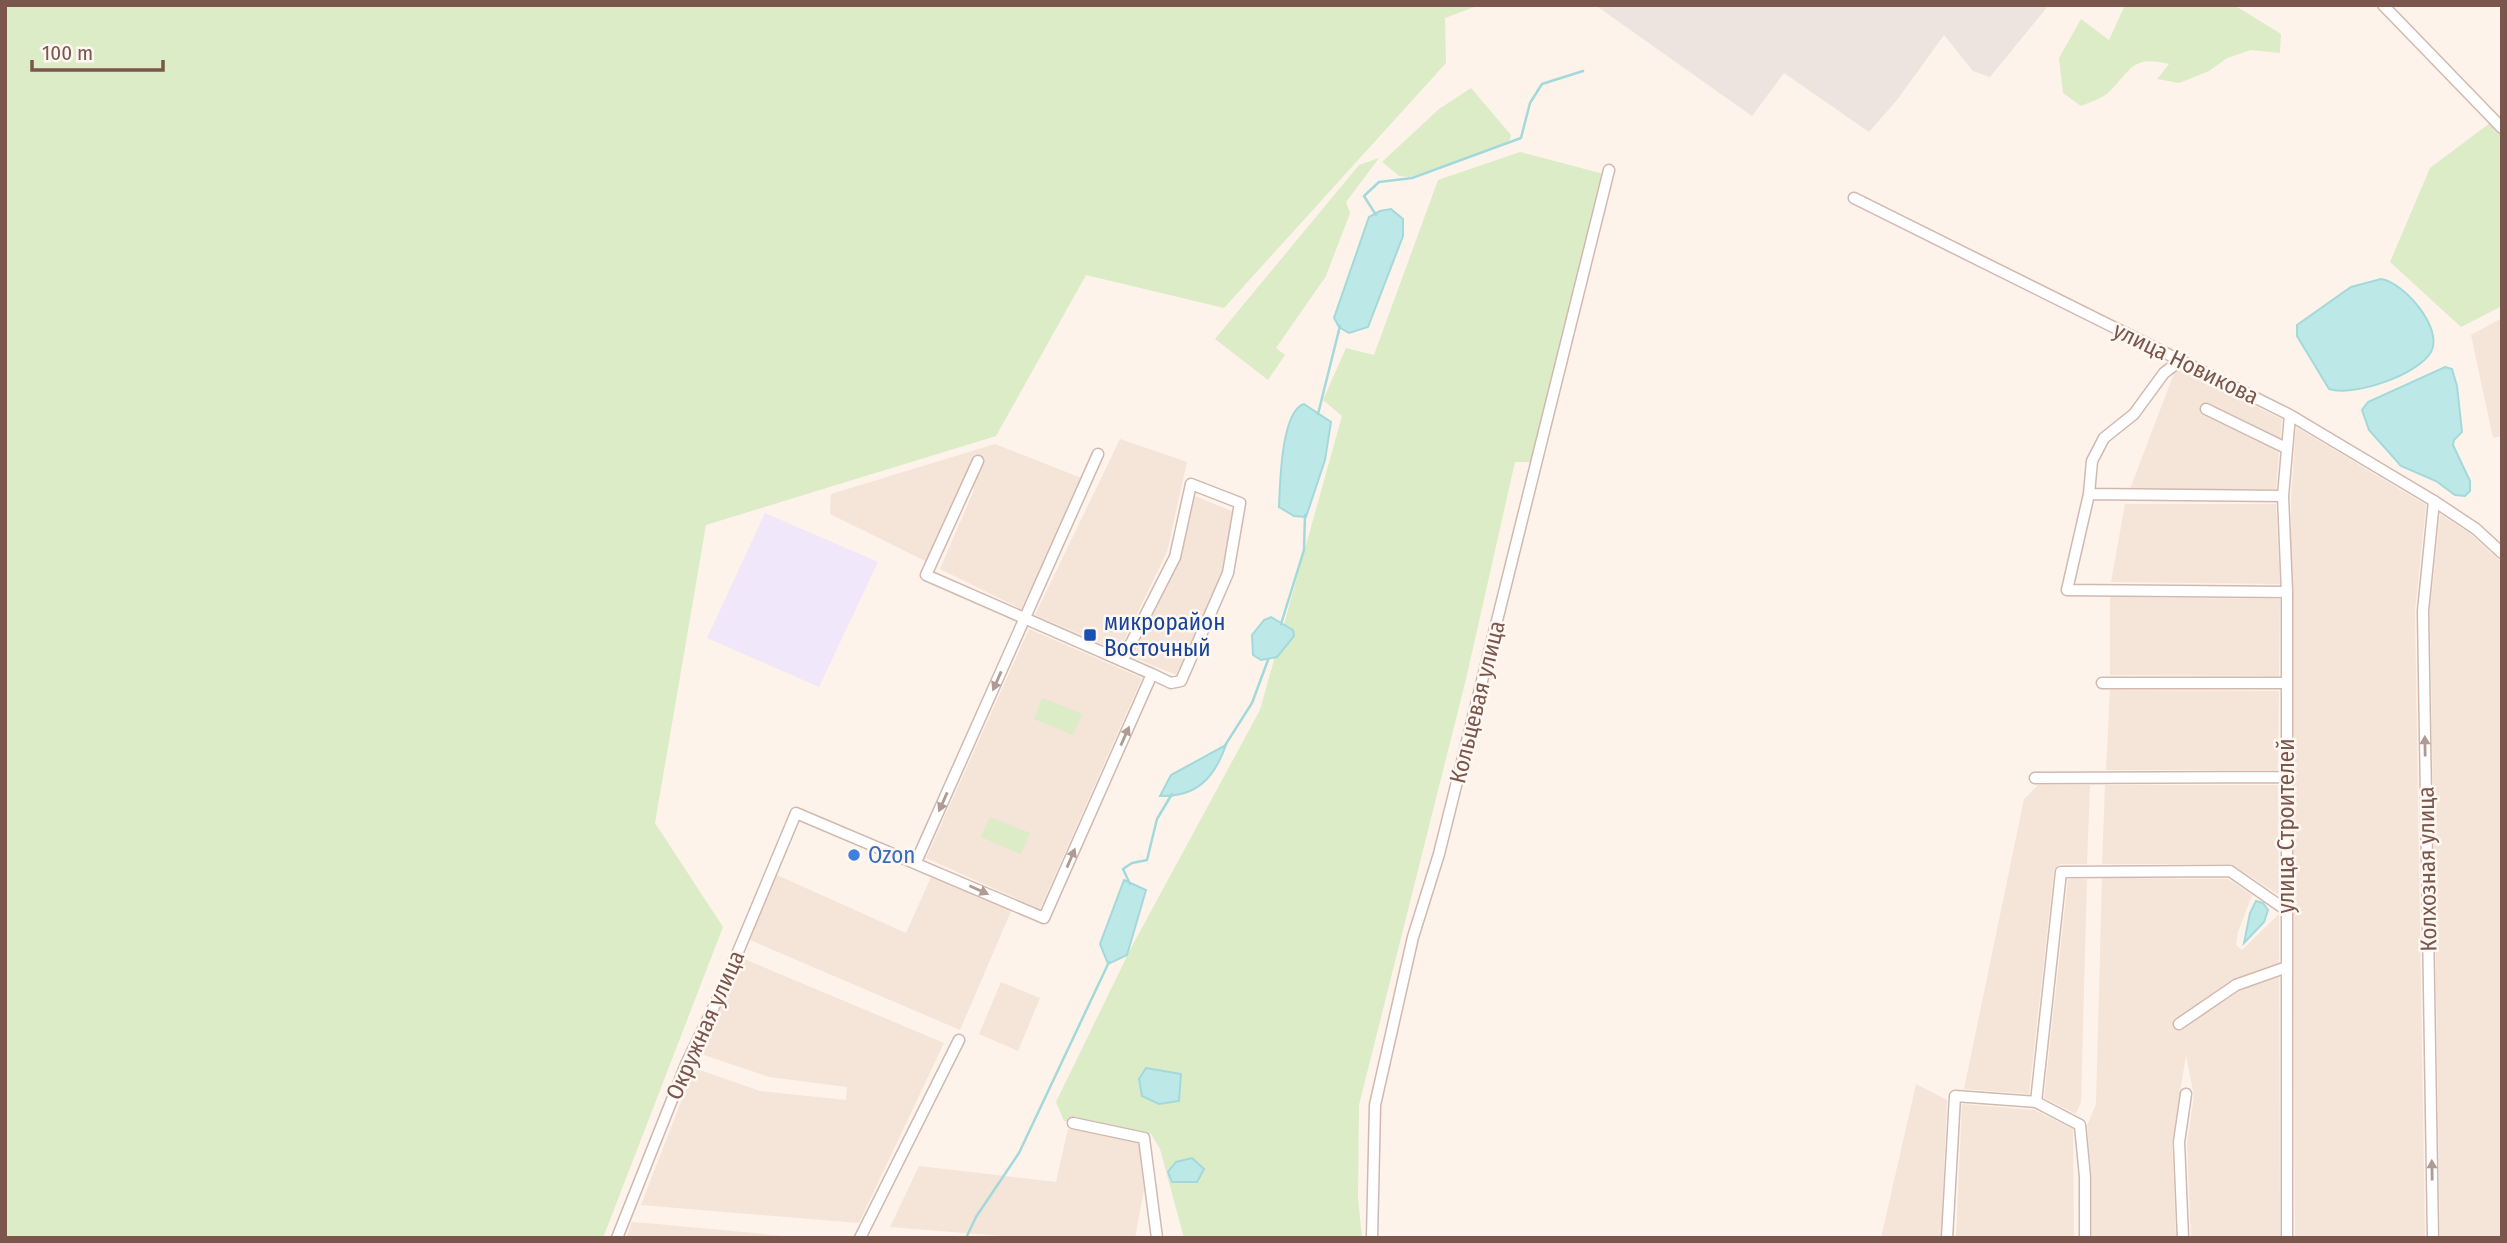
<svg xmlns="http://www.w3.org/2000/svg" width="2507" height="1243" font-family="'Fira Sans Condensed',sans-serif">
<style>
.residential{fill:#f5e4d8}
.industrial{fill:#ede4e0}
.education{fill:#f0e7fa}
.green{fill:#dbecc7}
.water{fill:#bde8e8;stroke:#a3d9da;stroke-width:2}
.lines{fill:none;stroke-linecap:round;stroke-linejoin:round}
.stream{stroke:#a3d9da;stroke-width:2.5}
.minor-casing{stroke:#d1b9af;stroke-width:13}
.minor{stroke:#fff;stroke-width:10}
.oneway{fill:#af9a94}
.transit-dot{fill:#1a4fb4;stroke:#fff8f2;stroke-width:2.5}
.shop-dot{fill:#3f7fe0;stroke:#fff8f2;stroke-width:2.5}
.labels{text-anchor:middle;dominant-baseline:central;stroke-width:5;stroke-linejoin:round;paint-order:stroke}
.street-label{font-size:23px;fill:#7a564c;stroke:#fff8f2}
.transit-label{font-size:23px;fill:#164399;stroke:#fff8f2;text-anchor:start}
.shop-label{font-size:23px;fill:#366cbe;stroke:#fff8f2;text-anchor:start}
</style>
<rect width="100%" height="100%" fill="#fdf3ea"/>
<path class="residential" d="M2502,318V436L2493,438L2471,335Z
M2176,368L2282,419L2276,489H2130Z
M2296,427L2426,505L2415,611L2425,1238H2295L2291,497Z
M1120,439L1187,462L1167,552L1119,651L1035,615Z
M995,444L1084,479L1021,609L940,569L974,490L971,480L960,484L927,562L830,514L831,494Z
M1195,496L1239,514L1225,575L1177,675L1132,657L1181,558Z
M2125,504H2276L2280,584L2111,582Z
M2440,514L2472,535L2502,563V1238H2440L2430,611Z
M2110,597L2280,599L2279,676L2110,675Z
M1029,629L1142,678L1040,909L926,858Z
M2110,690L2279,691L2278,770H2106Z
M2038,785H2090L2087,864H2060L2054,870L2029,1094L1964,1089L2024,799Z
M2105,785H2278L2279,895L2231,864H2102Z
M777,875L906,933L932,875L1012,909L960,1030L750,940Z
M2102,878L2228,879L2252,895L2238,932L2236,945L2242,950L2279,914L2280,1238H2191L2187,1143L2194,1096L2186,1055L2172,1142L2176,1238H2092V1177L2087,1126L2096,1104Z
M2068,879H2087L2081,1102L2076,1114L2044,1098Z
M742,958L944,1043L859,1223L641,1205L694,1068L760,1091L846,1100L847,1087L769,1077L701,1054Z
M1001,982L1040,998L1018,1051L979,1034Z
M1916,1084L1947,1100L1941,1238H1881Z
M1962,1104L2034,1110L2073,1129L2074,1238H1956Z
M1068,1129L1136,1138L1140,1142L1144,1190L1135,1238H1027L890,1227L919,1166L1056,1182Z
M632,1222L657,1224L805,1238H626Z"/>
<path class="industrial" d="M1595,5H2049L1990,77L1973,71L1944,35L1897,100L1869,132L1784,73L1752,116Z"/>
<path class="education" d="M765,513L878,562L819,687L707,638Z"/>
<path class="green" d="M5,5H1477V6L1445,18L1446,63L1224,308L1086,275L996,436L706,525L655,823L723,927L603,1238H5Z
M2125,5H2234L2281,34L2280,53L2251,50L2227,58L2209,71L2179,83L2157,79L2169,64C2133,55 2132,68 2110,91C2104,98 2090,102 2081,106L2063,93L2059,58L2081,19L2109,40Z
M1471,88L1511,135L1509,142L1410,177L1399,176L1382,162L1439,109Z
M2502,114V306L2461,327L2390,262L2430,168Z
M1520,152L1604,174L1533,462H1515L1466,679L1359,1105L1358,1197L1362,1238H1184L1160,1149L1151,1134L1064,1121L1056,1102L1131,948L1260,710L1342,416L1323,400L1346,348L1374,355L1438,180Z
M1379,158L1346,202L1350,213L1326,276L1276,348L1285,355L1268,380L1215,339L1359,165Z
M1042,698L1082,714L1073,735L1034,719Z
M990,817L1030,833L1021,854L981,837Z"/>
<path class="water" d="M1391,209L1403,219V236L1368,327L1349,333L1339,327L1334,318L1369,217L1380,211Z
M2381,279C2403,282 2444,328 2431,352C2418,375 2353,397 2329,389L2297,336V325L2351,287Z
M2445,367L2452,369L2457,386L2462,432L2454,440L2453,445L2470,481V491L2465,496L2455,495L2436,481L2401,466L2369,430L2362,410L2368,402Z
M1304,404L1331,422L1325,460L1306,517L1294,516L1279,507C1280,485 1281,411 1304,404Z
M1271,617L1293,630L1294,636L1277,657L1261,660L1253,655L1252,635L1264,620Z
M1226,745C1214,779 1196,797 1160,796L1171,775Z
M1124,880L1146,890L1127,955L1108,964L1100,944Z
M2256,901L2263,903L2268,910L2264,922L2244,943L2250,913Z
M1146,1068L1181,1074L1179,1101L1159,1104L1142,1096L1139,1079Z
M1192,1158L1204,1169L1197,1182H1172L1168,1172L1176,1162Z"/>
<g class="lines">
<path class="stream" d="M1376,215L1364,196L1379,182L1412,178L1521,138L1530,103L1542,84L1583,71
M1318,414L1340,326
M1281,624L1304,550L1305,515
M1224,747L1252,703L1268,660
M1130,884L1123,869L1132,863L1147,860L1157,819L1172,794
M966,1238L976,1217L1019,1153L1109,962"/>
<g class="minor-casing">
<path id="minor" d="M2383,5L2502,128
M1854,198L2290,415L2434,501L2476,529L2502,553
M2181,360L2164,373L2134,414L2104,438L2092,461L2089,494L2067,590L2287,592
M2206,409L2286,448
M2089,494L2283,496
M1122,661L1175,557L1191,484L1240,503L1228,573L1181,681L1171,683L1152,674
M2102,683H2286
M2035,778L2286,777
M916,862L1098,454
M2179,1024L2236,985L2287,967
M2036,1102L2061,872L2230,871L2286,910
M1073,1123L1144,1138L1157,1238
M617,1238L687,1062L722,990L796,813L1044,918L1152,674L926,575L978,461
M860,1238L959,1040
M1372,1238L1375,1105L1413,937L1439,854L1609,170
M1947,1238L1955,1096L2036,1102L2080,1125L2085,1177V1238
M2183,1238L2179,1142L2186,1094
M2287,1238V592L2283,496L2290,415
M2433,1238L2423,611L2434,501"/>
</g>
<use href="#minor" class="minor"/>
</g>
<defs><path id="oneway-solid" d="M-6-.8H1V-3.2L6.5 0L1 3.2V.8H-6Z" transform="scale(1.75)"/></defs>
<g class="oneway">
<use href="#oneway-solid" transform="translate(997 681) rotate(114)"/>
<use href="#oneway-solid" transform="translate(1125 736) rotate(-66)"/>
<use href="#oneway-solid" transform="translate(2425 746) rotate(-91)"/>
<use href="#oneway-solid" transform="translate(943 802) rotate(114)"/>
<use href="#oneway-solid" transform="translate(1071 858) rotate(-67)"/>
<use href="#oneway-solid" transform="translate(979 890) rotate(24)"/>
<use href="#oneway-solid" transform="translate(2432 1170) rotate(-91)"/>
</g>
<rect class="transit-dot" x="1083" y="628" width="14" height="14" rx="3.5"/>
<circle class="shop-dot" cx="854" cy="855" r="7"/>
<g class="labels">
<g class="street-label">
<text transform="translate(2186 363) rotate(26)">улица Новикова</text>
<text transform="translate(1477 702) rotate(-76)">Кольцевая улица</text>
<text transform="translate(2286 826) rotate(-90)">улица Строителей</text>
<text transform="translate(2427 869) rotate(-91)">Колхозная улица</text>
<text transform="translate(705 1025) rotate(-66)">Окружная улица</text>
</g>
<g class="transit-label">
<text x="1104" y="622">микрорайон<tspan x="1104" dy="26">Восточный</tspan></text>
</g>
<g class="shop-label">
<text x="868" y="855">Ozon</text>
</g>
</g>
<rect width="2507" height="1243" fill="none" stroke="#7a564c" stroke-width="14"/>
<path d="M32 60v10h131v-10" fill="none" stroke="#7a564c" stroke-width="3.5"/>
<text x="42" y="60" font-size="21" fill="#7a564c" stroke="#fff8f2" stroke-width="5" paint-order="stroke">100 m</text>
</svg>
